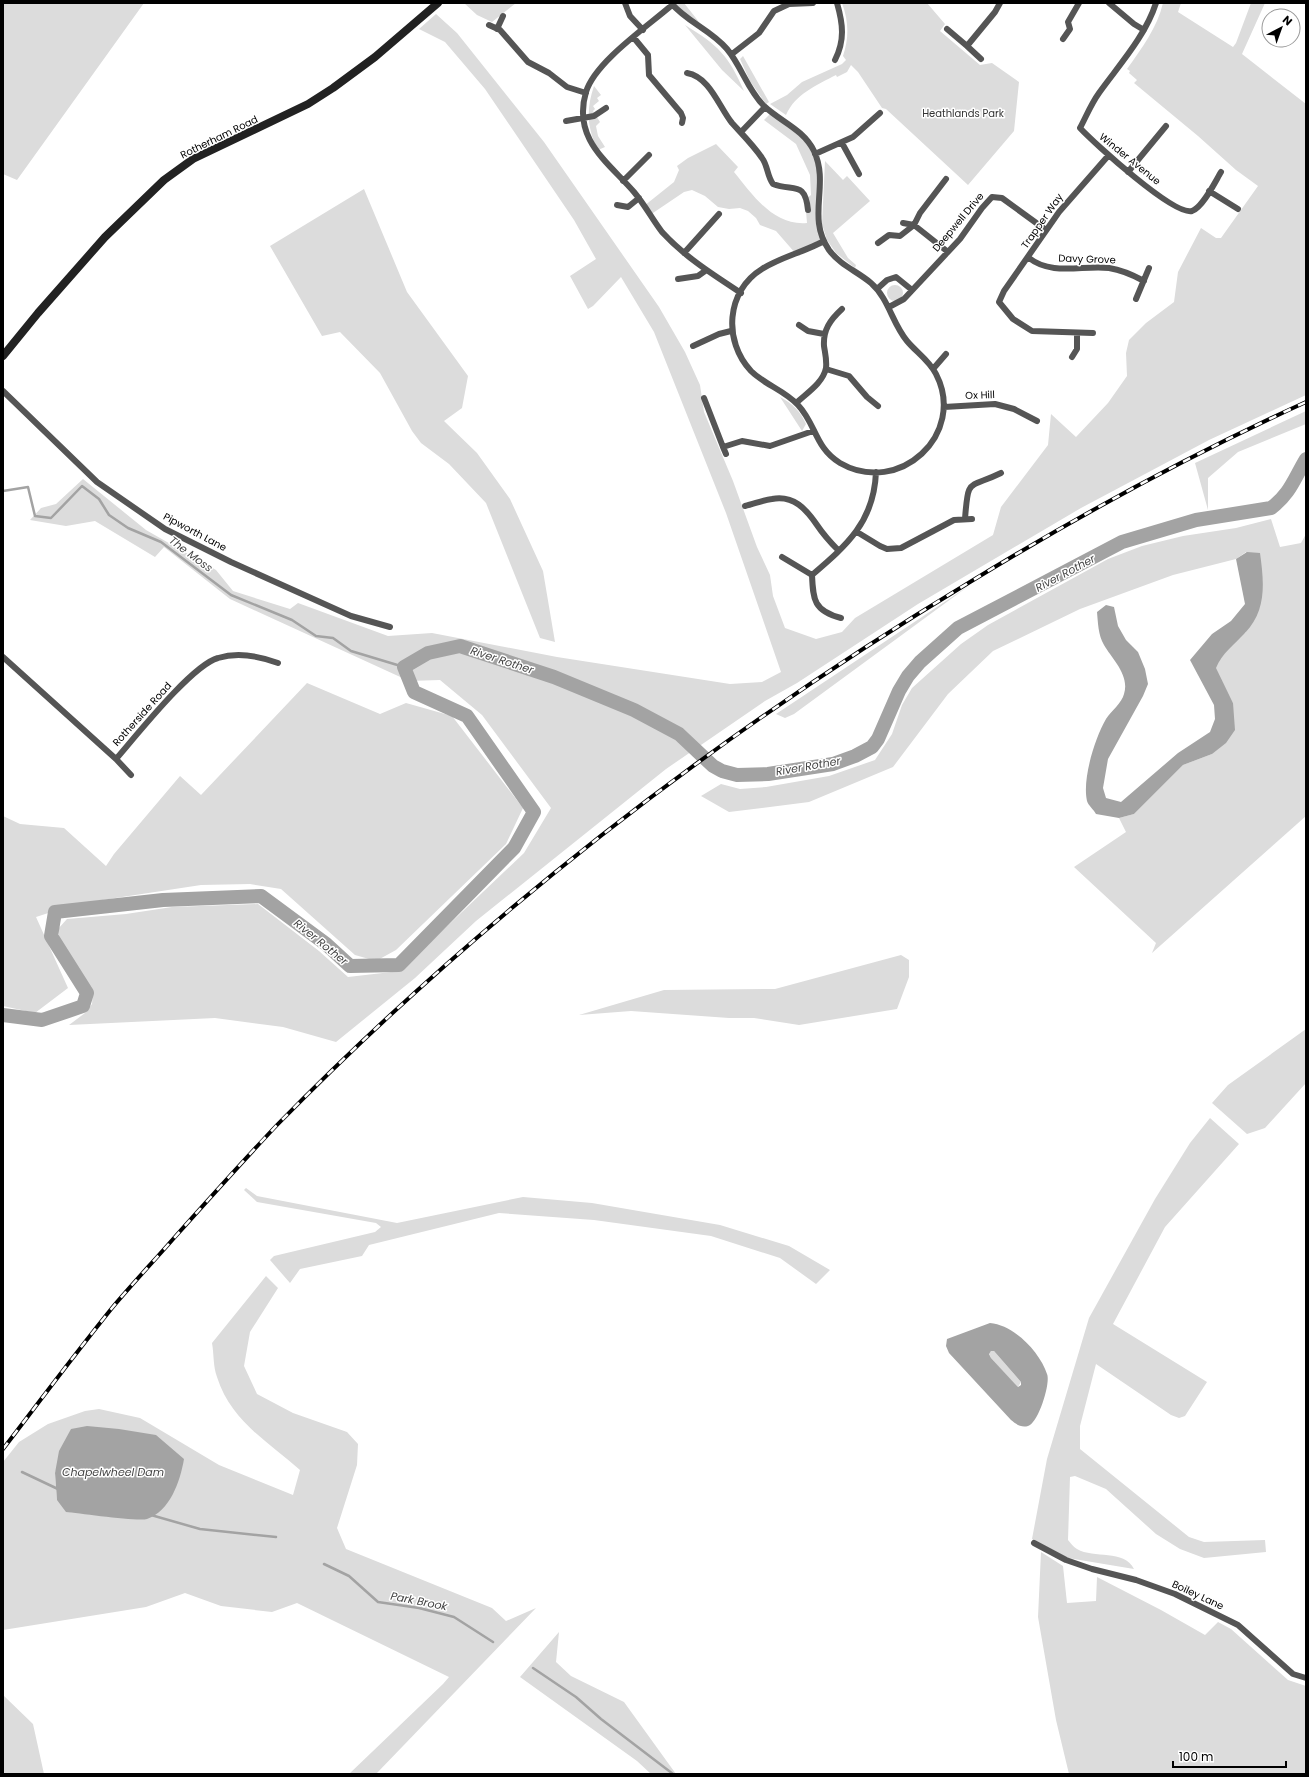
<svg xmlns="http://www.w3.org/2000/svg" width="1309" height="1777" font-family="Poppins,sans-serif">
<style>
.green{fill:#dcdcdc;fill-rule:evenodd}
.water{fill:#a3a3a3;fill-rule:evenodd}
.lines{fill:none;stroke-linecap:round;stroke-linejoin:round}
.stream{stroke:#a3a3a3;stroke-width:2.5}
.river{stroke:#a3a3a3;stroke-width:14}
.street{stroke:#555;stroke-width:6}
.secondary{stroke:#222;stroke-width:8}
.rail-casing{stroke:#000;stroke-width:4}
.rail{stroke:#fff;stroke-width:2.5;stroke-dasharray:8;stroke-linecap:butt}
.labels{text-anchor:middle;dominant-baseline:central;stroke-width:3;stroke-linejoin:round;paint-order:stroke}
.park-label{font-size:10px;fill:#333;stroke:#fff}
.street-label{font-size:10px;fill:#000;stroke:#fff}
.water-label{font-size:11px;font-style:italic;fill:#444;stroke:#fff}
</style>
<rect width="100%" height="100%" fill="#fff"/>
<path class="green" d="M3,3H144L17,180L3,174Z
M464,3H516L492,22L477,15Z
M674,3H684L699,22L691,18Z
M842,3H927L945,24L940,31L980,65L992,63L1019,82L1014,131L968,185L886,109L882,108L858,72L851,65L847,72L837,77L836,75C817,85 795,94 786,115L770,104L787,95L802,82L842,64L846,60L843,56C849,38 849,22 842,3Z
M1163,3H1181L1178,12L1233,47L1236,43L1251,3H1265L1242,54L1306,104V395L1209,440L1081,508L918,604L797,683L765,701L666,769L476,921L415,978L336,1042L283,1027L215,1018L69,1025L85,1013L92,1004L93,992L59,938L58,929L67,919L126,914L172,907L258,904L319,951L348,977L400,971L524,853L551,808L482,715L440,680L409,681L230,599L164,547L155,557L95,521L66,526L30,520L41,508L56,504L83,479L146,530L216,570L233,591L290,609L298,603L388,636L432,633L557,657L730,684L762,682L781,672L726,513L654,332L621,277L593,306L588,309L570,276L596,259L574,220L485,89L445,42L419,29L436,14L457,33L544,142L659,307L685,352L700,385L704,412L733,481L757,547L770,575L773,596L785,628L816,639L842,632L855,618L993,535L1001,507L1048,445L1051,414L1076,437L1108,403L1127,376L1126,353L1129,340L1146,323L1174,302L1178,272L1201,228L1216,238H1221L1258,186L1236,170L1198,136L1134,83L1137,80L1129,73L1130,71L1127,69C1142,48 1157,28 1163,3Z
M685,25C718,45 729,56 744,91L722,70Z
M743,56L769,102L766,104L750,81L740,59Z
M594,86L601,95L597,98L599,101L593,106L595,109L593,111L600,122L596,126L598,136L605,147L598,150C587,129 586,109 594,86Z
M772,112L804,136L819,166L818,204L823,238L796,254L776,231L760,225L756,218L748,211L740,208L729,209L718,207L705,196L692,190L684,192L650,215L644,206L674,182L679,170L677,166L688,158L716,144L738,167L734,172C753,195 773,226 807,223L805,200L811,195L810,175L796,144L764,120Z
M825,161L843,180L847,176L870,201L833,233L848,258L856,265L855,268L836,253L827,240L822,224Z
M364,189L407,292L468,376L462,408L444,421L477,453L510,499L543,571L555,642L540,638L486,503L449,464L421,443L412,431L380,373L340,332L322,336L270,246Z
M887 293a8 8 0 1 1 16 0a8 8 0 1 1-16 0Z
M780,397C792,403 801,412 806,424L802,431Z
M1306,411V424L1238,452L1208,478V510L1195,463Z
M1271,519L1280,547L1301,543L1306,534V816L1152,953L1156,943L1074,867L1126,832L1119,818L1134,814L1183,765L1212,754L1233,703L1215,668L1221,656L1246,632V552L1236,559L1173,575L1080,609L993,651L948,694L893,767L809,802L729,812L701,796L721,784L740,789L766,787L829,776L875,760L892,734L902,705L912,688L961,644L988,625L1108,559L1142,546L1183,536L1236,528Z
M970,585L794,714L785,718L776,714Z
M307,683L380,714L406,703L452,716L523,808L506,844L396,950L376,961L355,955L281,889L250,884L201,885L76,904L36,917L68,988L35,1013L3,1006V816L20,824L64,828L106,866L114,854L180,776L201,795Z
M901,955L909,960V977L897,1009L799,1025L754,1018H729L631,1011L579,1015L664,990L775,989Z
M1306,1029V1083L1265,1128L1247,1134L1212,1103L1228,1085Z
M1210,1118L1239,1144L1165,1227L1113,1324L1207,1382L1185,1416L1179,1418L1171,1415L1096,1364L1080,1426V1449L1189,1537L1204,1542L1265,1540L1266,1552L1204,1558L1180,1549L1156,1534L1106,1489L1075,1476L1070,1477L1068,1540C1070,1542 1073,1547 1077,1549C1094,1559 1124,1549 1134,1569L1068,1558L1032,1539L1047,1459L1089,1318L1155,1199L1190,1143Z
M246,1188L257,1196L397,1223L523,1197L592,1203L720,1225L789,1246L830,1270L816,1284L780,1258L711,1236L594,1220L499,1213L369,1245L362,1256L300,1269L290,1283L270,1260L274,1256L375,1232L381,1227L376,1223L257,1202L244,1190Z
M266,1276L278,1288L250,1332L244,1366L257,1394L293,1413L347,1432L358,1444L357,1465L337,1528L346,1549L492,1608L506,1621L536,1608L376,1774H349L443,1684L449,1677L297,1603L272,1612L221,1606L185,1593L146,1607L3,1630V1462L19,1442L48,1424L85,1411L99,1409L140,1418L219,1465L293,1495L300,1470C267,1441 231,1421 217,1377C213,1367 214,1354 212,1343ZM71,1429L57,1500L55,1473Z
M991,1351H994L1021,1382L1018,1387L1015,1385L991,1358L989,1353Z
M1041,1552L1063,1566L1067,1603L1096,1601L1097,1577L1161,1610L1205,1635L1218,1622L1231,1629L1288,1680L1306,1686V1774H1069L1056,1720L1038,1617Z
M559,1632L556,1662L571,1676L624,1702L676,1774H651L637,1761L520,1677Z
M3,1695L33,1724L44,1774H3Z"/>
<path class="water" d="M1247,552L1260,553C1264,582 1267,610 1245,633C1234,645 1222,653 1216,668L1233,703L1235,730L1226,743L1212,754L1183,765L1134,814L1119,818L1096,814C1094,810 1088,805 1087,801C1082,779 1095,738 1106,719C1111,711 1122,703 1124,694C1130,675 1112,659 1104,645C1098,635 1098,622 1097,612L1106,605L1114,607L1118,626L1126,640L1138,652L1145,669L1148,684L1143,696L1108,759L1103,788L1106,798L1121,802L1178,753L1210,732L1215,719L1214,705L1190,660L1212,634L1231,621L1245,604L1236,559Z
M990,1323C1014,1325 1040,1352 1047,1374C1051,1383 1038,1424 1028,1426C1021,1428 1016,1424 1011,1420L949,1353L946,1346L947,1339ZM991,1351H994L1021,1382V1385L1018,1387L1015,1384L991,1358L989,1354Z
M87,1426L119,1429L156,1435L184,1459C180,1482 170,1511 147,1519C139,1522 79,1513 66,1512L57,1500L55,1473L59,1451L71,1429Z"/>
<g class="lines">
<path class="stream" d="M3,491L28,487L35,516L51,518L82,486L99,499L109,515L128,528L161,542L231,595L292,620L316,636L333,638L351,651L404,667
M22,1472L60,1490
M151,1515L200,1529L276,1537
M324,1564L349,1576L378,1602L419,1608L454,1617L493,1642
M533,1668L576,1697L601,1719L673,1774"/>
<path class="river" d="M3,1015L42,1020L83,1006L87,993L51,936L55,912L163,900L261,896L326,944L350,966L399,965L514,848L534,812L467,716L414,692L404,667L428,653L460,646L554,677L634,710L679,734L713,766L722,771L737,775L768,774L833,764L855,756L872,747L878,739L899,691L908,676L920,662L958,628L1122,542L1196,520L1271,508C1290,494 1294,479 1306,459"/>
<path class="street" d="M625,3L630,16L643,30
M671,3C687,22 711,30 727,49C742,67 747,89 764,106C781,122 803,129 814,151C830,185 806,217 829,250C841,266 857,271 871,283C889,299 892,323 907,341C916,352 929,360 936,374C967,434 899,497 840,463C815,448 816,424 798,405C784,390 765,385 751,371C723,341 726,291 762,269C781,257 804,252 824,241
M1109,3L1134,24L1144,30
M1156,3C1145,37 1119,65 1099,93C1091,104 1086,117 1080,128C1094,143 1174,216 1192,211C1203,207 1215,182 1221,172
M672,5C648,26 595,62 586,92C572,139 608,162 634,192C645,205 652,219 662,232C685,257 712,274 741,293
M489,25L500,30L528,62L549,73L567,87L586,93
M497,29L503,16
M947,29L967,46L995,12L1000,3
M634,38L648,55L649,75L681,113L683,118L682,123
M1063,39L1070,29L1068,22L1079,3
M967,46L981,59
M732,54L759,33L774,11L789,4L813,3
M835,60C845,40 843,24 837,3
M687,73C710,77 719,107 732,123C742,134 754,146 762,158C768,166 767,176 773,184C793,192 805,180 808,210
M566,121L594,116L606,108
M741,132L765,107
M842,143L859,174
M815,154L853,137L880,113
M1128,172L1166,126
M623,181L649,155
M1209,191L1238,209
M617,205L628,207L639,198
M903,223L914,225L948,252
M878,243L889,235L900,236L914,225L920,213L946,179
M684,253L719,214
M1029,258C1052,276 1082,265 1109,268C1122,270 1133,275 1144,281
M678,279L698,276L705,271
M877,289L887,280L896,277L912,290
M1136,299L1149,268
M889,307L904,299L960,239L982,208L992,197L1002,198L1046,230
M799,325L808,331L824,334
M1093,333L1032,331L1013,319L999,302L1004,291L1059,212L1108,156
M693,346L719,334L731,331
M1072,357L1077,349V333
M826,369L849,376L867,397L878,406
M933,369L946,354
M3,391L97,482L165,529L231,562L351,616L390,627
M704,398L723,447
M796,403C807,393 823,383 826,368C827,360 825,353 824,346C823,330 830,320 842,309
M944,407L995,404L1014,409L1037,421
M726,454L723,447L742,441L770,446L813,431
M745,506C754,504 763,500 772,499C794,495 806,509 817,525C823,534 831,543 839,551
M965,519C968,477 968,489 1001,473
M857,532L880,546L887,549L901,548L954,520L972,519
M782,557L812,575
M812,575C847,545 874,522 876,472
M812,575C813,600 814,611 841,618
M3,657L116,759C136,736 192,665 218,658C238,652 259,656 278,663
M116,759L131,775
M1034,1543L1066,1560L1092,1569L1136,1580L1175,1594L1238,1625L1293,1674L1306,1678"/>
<path class="secondary" d="M3,356L38,313L105,237L164,180L193,159L308,104L333,88L375,57L438,3"/>
<g class="rail-casing">
<path id="rail" d="M3,1449C39,1402 75,1354 112,1308C132,1284 154,1261 174,1238C208,1200 242,1162 277,1125C483,915 718,734 970,582C1078,516 1190,455 1306,402"/>
</g>
<use href="#rail" class="rail"/>
</g>
<g class="labels">
<g class="park-label">
<text x="963" y="113">Heathlands Park</text>
</g>
<g class="street-label">
<text transform="translate(219 137) rotate(-26)">Rotherham Road</text>
<text transform="translate(1130 159) rotate(39)">Winder Avenue</text>
<text transform="translate(1042 221) rotate(-55)">Trapper Way</text>
<text transform="translate(958 222) rotate(-50)">Deepwell Drive</text>
<text transform="translate(1087 259) rotate(2)">Davy Grove</text>
<text transform="translate(980 395) rotate(-2)">Ox Hill</text>
<text transform="translate(195 532) rotate(28)">Pipworth Lane</text>
<text transform="translate(142 714) rotate(-48)">Rotherside Road</text>
<text transform="translate(1198 1595) rotate(25)">Boiley Lane</text>
</g>
<g class="water-label">
<text transform="translate(191 554) rotate(37)">The Moss</text>
<text transform="translate(1065 573) rotate(-28)">River Rother</text>
<text transform="translate(502 660) rotate(18)">River Rother</text>
<text transform="translate(808 766) rotate(-10)">River Rother</text>
<text transform="translate(321 942) rotate(39)">River Rother</text>
<text x="113" y="1472">Chapelwheel Dam</text>
<text transform="translate(419 1601) rotate(11)">Park Brook</text>
</g>
</g>
<rect width="1309" height="1777" fill="none" stroke="#000000" stroke-width="8"/>
<g transform="translate(1281 28) rotate(41)"><circle r="19" fill="#ffffff" stroke="#999999"/>
<path d="M0-3L7 15L0 10L-7 15Z" fill="#000000"/>
<text y="-6" font-size="11" font-weight="bold" text-anchor="middle" fill="#000000">N</text>
</g>
<path d="M1173 1761v6h113v-6" fill="none" stroke="#000000" stroke-width="2"/>
<text x="1179" y="1761" font-size="12" fill="#000000" stroke="#ffffff" stroke-width="3" paint-order="stroke">100 m</text>
</svg>
